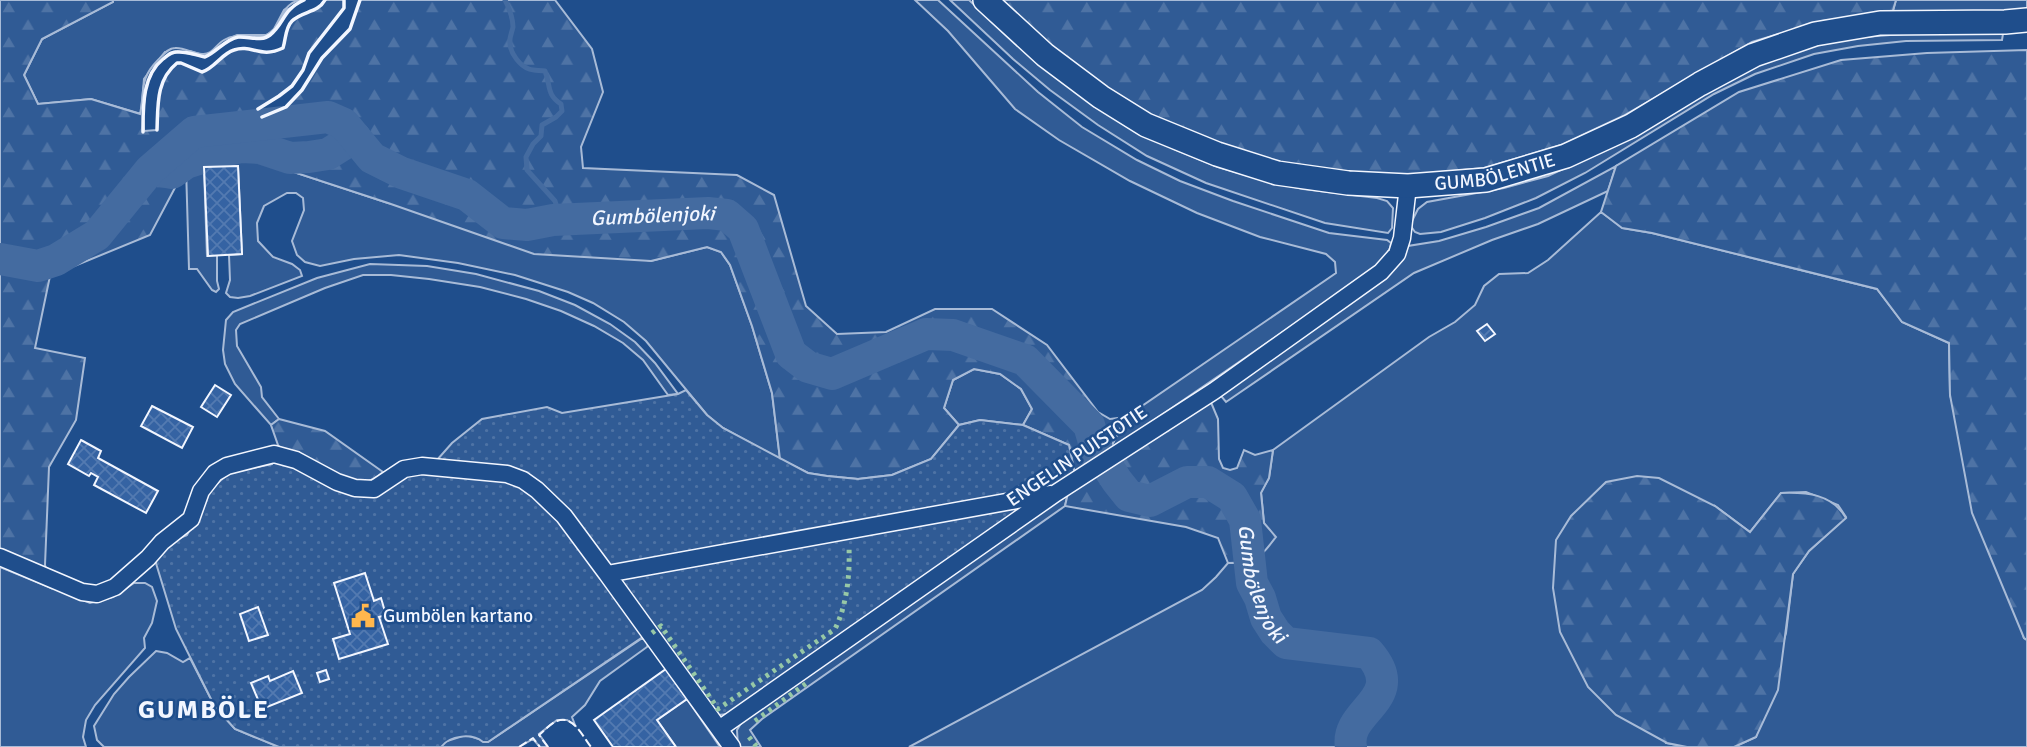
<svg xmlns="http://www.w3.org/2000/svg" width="2027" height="747" font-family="Signika,sans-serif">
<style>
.built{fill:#305b95;stroke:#a8bbd7;stroke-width:2}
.forest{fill:url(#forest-firs);stroke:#a8bbd7;stroke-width:2}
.park{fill:url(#park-dots);stroke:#a8bbd7;stroke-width:2}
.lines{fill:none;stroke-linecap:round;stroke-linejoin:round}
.stream{stroke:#446ba0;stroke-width:5}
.river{stroke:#446ba0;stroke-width:32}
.building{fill:url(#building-cross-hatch);stroke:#f2f6ff;stroke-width:2}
.minor-casing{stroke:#f2f6ff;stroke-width:19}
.secondary-casing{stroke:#f2f6ff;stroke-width:26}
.minor{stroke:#1f4e8c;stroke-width:16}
.secondary{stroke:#1f4e8c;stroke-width:23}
.hedge{stroke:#97c8a6;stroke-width:5;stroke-dasharray:3.5 5;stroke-linecap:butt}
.fence{stroke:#f2f6ff;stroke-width:2;stroke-dasharray:9 3.5;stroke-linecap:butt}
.wall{stroke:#f2f6ff;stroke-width:3.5}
.labels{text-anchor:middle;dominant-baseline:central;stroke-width:5;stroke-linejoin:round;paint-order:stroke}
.street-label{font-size:19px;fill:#f2f6ff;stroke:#1f4e8c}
.poi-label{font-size:19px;fill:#f2f6ff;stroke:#1f4e8c;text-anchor:start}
.water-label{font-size:21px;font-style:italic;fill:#f2f6ff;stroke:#1f4e8c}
.district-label{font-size:26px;font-weight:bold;letter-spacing:2px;fill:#f2f6ff;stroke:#1f4e8c}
</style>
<defs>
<pattern id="forest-firs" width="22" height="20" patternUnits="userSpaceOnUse" patternTransform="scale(1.75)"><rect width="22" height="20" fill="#305b95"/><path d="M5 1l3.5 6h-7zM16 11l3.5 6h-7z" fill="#4e73a5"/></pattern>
<pattern id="park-dots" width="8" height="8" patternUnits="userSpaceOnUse" patternTransform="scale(1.75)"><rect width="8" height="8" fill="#305b95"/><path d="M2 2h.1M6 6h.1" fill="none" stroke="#4e73a5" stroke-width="1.8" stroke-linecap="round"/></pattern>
<pattern id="building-cross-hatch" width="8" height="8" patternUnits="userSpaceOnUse" patternTransform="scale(1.75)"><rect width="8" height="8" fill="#3563a3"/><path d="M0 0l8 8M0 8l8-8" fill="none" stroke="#537ab1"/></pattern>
</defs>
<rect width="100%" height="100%" fill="#1f4e8c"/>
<path class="built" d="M113,0H298L284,10L274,29L267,35H237L223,41L211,53L203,55L190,51L165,52L144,79L141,114L91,99L38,104L24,75L42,39L113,2Z
M915,0H938L1038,92L1082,127L1137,160L1180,181L1233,201L1329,233L1387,240L1391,243L1390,248L1383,261L1369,273L1109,451L1126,417L1336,273L1335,262L1326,254L1260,237L1197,213L1130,181L1059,140L1015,109L948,31Z
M950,0H969L1043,67L1128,125L1174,149L1218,167L1266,181L1303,189L1377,198L1387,201L1393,208L1392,228L1388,233L1325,223L1206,183L1147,156L1098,125L1050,90L1013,59Z
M1896,0H2027V11L1892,14Z
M2000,32L2003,34L2002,40L1906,41L1858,46L1814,54L1755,74L1714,94L1585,173L1536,198L1485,218L1441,232L1420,234L1415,232L1410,225L1418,209L1427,202L1504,188L1548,176L1603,150L1752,67L1810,47L1850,38L1904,34Z
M251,158L388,203L651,261L707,247L721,252L730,265L752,326L772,393L780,459L723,428L707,415L646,341L624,322L593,303L568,292L515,275L458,263L399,255L354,259L320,266L305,262L297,255L292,241L304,210L303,198L296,193H287L264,206L257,223L258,241L273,257L292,264L300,270L302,276L250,296L238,298L230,297L226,293L230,280L229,255L242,254L238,166L204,168L207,256L217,255V281L219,289L216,292L212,290L197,269H189L186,167Z
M1616,166L1608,191L1538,224L1492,240L1414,273L1226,402L1221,396L1223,388L1405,254L1408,246L1439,241L1486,227L1539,208Z
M1601,212L1623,228L1652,233L1877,289L1902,322L1949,343L1950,395L2024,638L2027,640V747H1734L1756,737L1786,633L1793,574L1809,551L1846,517L1838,505L1806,492L1781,493L1750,532L1715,506L1666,743L1687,747H909L1202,590L1216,577L1228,563H1249L1264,523L1261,492L1269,478L1273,450L1429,337L1455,322L1475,305L1484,286L1499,274L1528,273L1548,260Z
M370,264L427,266L476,274L539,291L575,305L610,324L635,342L655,363L678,394L668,395L643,360L623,343L594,326L561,311L526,299L480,287L429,279L391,275H363L325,288L240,324L236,330L237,346L261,387L262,397L279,419L271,425L235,384L225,364L223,350L226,320L233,312L317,278Z
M974,369L1000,374L1021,389L1032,409L1023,425L980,420L959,425L944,408L953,380Z
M1068,493L1065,506L762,719L750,730L761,747H738L737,730L744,718Z
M0,567L90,603L113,597L134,583H145L152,587L157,601L152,623L144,638L145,648L95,705L86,720L83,737L86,747H0Z
M641,639H645L648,644L647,647L600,681L585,705L572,717L575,725L567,720H557L539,734L548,747H540L533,739L519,747H441L444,742L466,735L488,742Z
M156,651L167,653L183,662L190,658L215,707L235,729L279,747H104L97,740L94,726L114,694L129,677Z
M687,699L720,747H676L657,720Z"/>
<path class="forest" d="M0,0H113V2L42,39L24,75L38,104L91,99L140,114C145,90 139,79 158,60C163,55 168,48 175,48C184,47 193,54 202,54C213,55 215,45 224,40C237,32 252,39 266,35C283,29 279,0 304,0L287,10L271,35L263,39L242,37L233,38L205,57L176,51L170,53L155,66L146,86L143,113L144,131L157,130C158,105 156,80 177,63H181L202,72C215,68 221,54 234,50C252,44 260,59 283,48C286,39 285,28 292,21C302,11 318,13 325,0H344V8L309,53L303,70L292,86L279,96L258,109L262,117L286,107L302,90L322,58L350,29L360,0H555L592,49L603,92L581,147L583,168L737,175L774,195L806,306L837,334L886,332L935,309H992L1047,345L1098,412L1110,419L1126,417L1109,451L1075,475L1069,445L1023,425L1032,409L1021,389L1000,374L974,369L953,380L944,408L959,425L931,459L892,475L858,479L827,476L808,473L780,459L772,393L752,326L730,265L721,252L707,247L651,261L534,254L388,203L251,158L186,167L150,235L50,276L35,348L85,358L76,420L49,467L45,565L51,588L0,567Z
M999,0H1896L1892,14L1822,21L1752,42L1623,116L1561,145L1484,168L1408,175L1349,173L1280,162L1221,146L1151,115L1108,90L1054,48Z
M2027,50V640L2024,638L1972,513L1950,395L1949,343L1902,322L1877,289L1652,233L1622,228L1601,212L1616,166L1739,92L1841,60L1927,53Z
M1210,400L1218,419L1219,459L1223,468L1230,470L1237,468L1244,450L1255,455L1273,450L1269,478L1261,493L1264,523L1276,537C1259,559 1256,563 1228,563L1218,538L1186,527L1065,506L1068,493Z
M279,419L325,431L383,472C371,482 364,484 350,482L281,449L278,445L271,425Z
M1637,476L1659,478L1715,506L1750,532L1781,493C1807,492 1832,494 1846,518L1809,551L1793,574L1778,690L1756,737L1734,747H1687L1667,743L1616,715L1588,687L1560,632L1553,588L1556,540L1571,516L1606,482Z"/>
<path class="park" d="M686,390L707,415L723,428L808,473L827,476L858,479L892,475L931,459L959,425L980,420L1023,425L1069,445L1075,475L728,714L718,715L650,632L488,742H483C472,733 450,735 441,747H279L235,729L215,707L176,629L155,560L171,542L187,535L210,490L229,473L272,464L281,449L349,482C380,486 382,466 408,461C417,459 428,461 437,460L452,443L482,419L547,407L562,413L678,394Z"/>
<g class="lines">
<path class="stream" d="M505,0C509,8 513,17 513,27C512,32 509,38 510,43C510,53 520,66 529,69C534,71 540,70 545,71C551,86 546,94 561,104L562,111L556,117L542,125L541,136L533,144L526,157L527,170L555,201L561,220"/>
<g class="river">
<path d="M155,170L172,173L186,163L220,152L241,147L260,148L290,158L309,157L328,154L355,137"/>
<path id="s1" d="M0,259L38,266L56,260L97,235L150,170L194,132L328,117L344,124L372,158L402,173L467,195L503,223L527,225L553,220L708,213L727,215L743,229L791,354L808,367L832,374L926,334L953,335L1025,360L1089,425L1096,449L1117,481L1129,496L1150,501L1187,482H1208L1232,497L1245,520L1252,583L1260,598L1266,618L1275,632L1286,643L1369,653C1409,699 1344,710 1351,747"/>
</g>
</g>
<path class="building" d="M238,166L242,254L208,256L204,167Z
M1487,324L1495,334L1485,341L1477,331Z
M215,385L231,395L217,417L201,407Z
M152,406L193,427L182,448L141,426Z
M81,440L101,451L98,458L158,491L146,513L94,485L98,477L91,473L89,476L68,464Z
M365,573L374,601L381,598L386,615L379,617L388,644L339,659L333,639L350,634L334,583Z
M258,607L268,635L249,641L240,614Z
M666,669L687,699L657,720L676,747H613L594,720Z
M326,670L329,679L320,682L317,673Z
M293,671L302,693L262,709L251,683L268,676L270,681Z"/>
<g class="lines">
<g class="minor-casing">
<path id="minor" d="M0,557L82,592L97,594L115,587L148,558L162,542L191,519L201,491L215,473L227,466L274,454L296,460L337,482L355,488L374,489L404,469L422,466L507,474L523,480L537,490L564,516L607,574
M719,729L1056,493L1214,391L1381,272L1397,254L1402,238L1408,186
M732,747L607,574L1050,494"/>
</g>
<g class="secondary-casing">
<g id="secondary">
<path id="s2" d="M985,0L1045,55L1101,97L1146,125L1217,154L1277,173L1348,183L1408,186L1486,180L1566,156L1631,126L1700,84L1754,55L1815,34L1880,23L2005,22L2027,20"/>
</g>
</g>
<use href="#minor" class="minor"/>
<use href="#secondary" class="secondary"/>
<path class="hedge" d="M652,633L661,626L718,709L835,629C847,605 850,574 849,547
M755,721L808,682
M749,737L757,747"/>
<path class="fence" d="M519,747L533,738L540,747
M548,747L539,735C544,731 551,723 557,721C573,714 583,737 591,747"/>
<path class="wall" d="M258,109L279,96L292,86L303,70L309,53L344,8V0
M262,117L286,107L302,90L322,58L350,29L360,0
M157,130C158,105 156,80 177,63H181L202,72C215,68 221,54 234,50C252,44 260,59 283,48C286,39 285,28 292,21C302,11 318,13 325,0
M143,132C143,107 142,76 163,59C168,55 171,52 177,52C186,51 196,55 205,57C217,52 224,40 238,37C248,36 261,42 270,35C285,23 282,10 304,0"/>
</g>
<defs>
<g id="civic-bare" transform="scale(1.89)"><path d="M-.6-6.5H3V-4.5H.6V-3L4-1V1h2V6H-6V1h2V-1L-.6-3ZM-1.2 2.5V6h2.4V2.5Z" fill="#ffb74d" stroke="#1f4e8c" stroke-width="2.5" paint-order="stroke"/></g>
</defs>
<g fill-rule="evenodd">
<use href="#civic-bare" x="363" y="616"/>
</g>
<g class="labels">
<g class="street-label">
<text stroke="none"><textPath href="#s2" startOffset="564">GUMBÖLENTIE</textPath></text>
<text transform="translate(1077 456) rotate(-34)">ENGELIN PUISTOTIE</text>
</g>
<g class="poi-label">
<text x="383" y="616">Gumbölen kartano</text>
</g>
<g class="water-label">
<text stroke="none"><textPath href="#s1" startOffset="742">Gumbölenjoki</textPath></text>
<text stroke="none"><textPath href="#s1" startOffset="1603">Gumbölenjoki</textPath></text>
</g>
<g class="district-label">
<text x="204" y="710">GUMBÖLE</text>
</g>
</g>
</svg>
